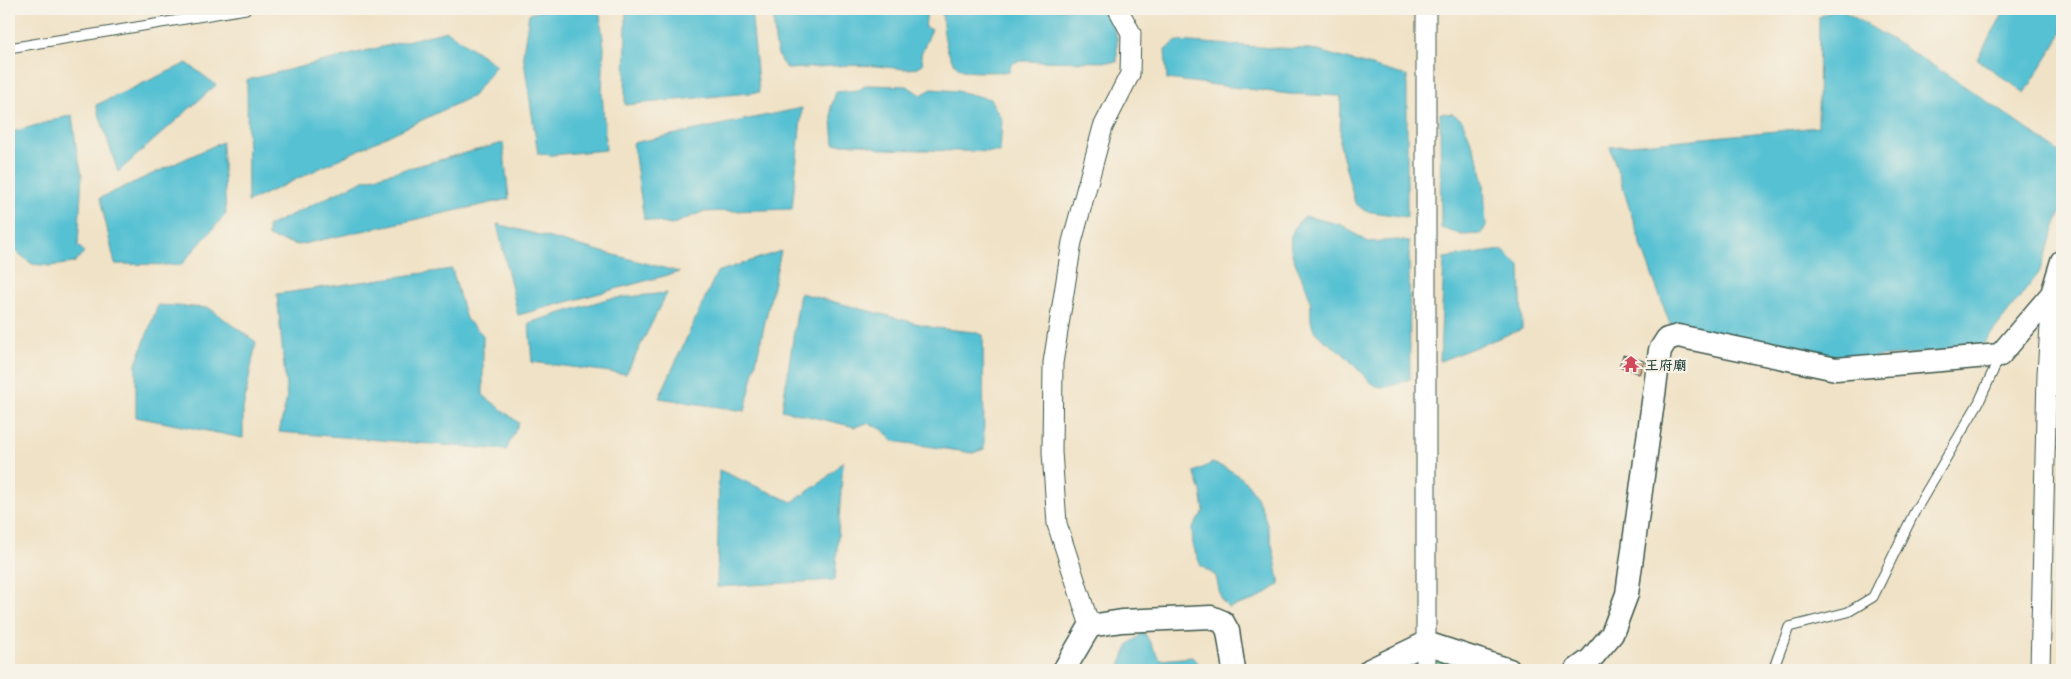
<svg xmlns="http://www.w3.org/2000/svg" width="2071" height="679" font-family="'Playpen Sans','LXGW WenKai TC',sans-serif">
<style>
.green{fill:#7cd59a;stroke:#4e8967}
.water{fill:#57c1d3;stroke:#3b7f84}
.building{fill:#cc9e79}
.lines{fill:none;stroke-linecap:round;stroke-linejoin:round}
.service-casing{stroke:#3e564a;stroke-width:11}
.minor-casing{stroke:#3e564a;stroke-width:21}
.tertiary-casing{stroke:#3e564a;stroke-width:25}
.service{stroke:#fff;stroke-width:9}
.minor{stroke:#fff;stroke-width:19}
.tertiary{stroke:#fff;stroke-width:22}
.labels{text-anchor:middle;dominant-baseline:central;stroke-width:4.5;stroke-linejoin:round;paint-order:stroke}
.poi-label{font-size:14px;font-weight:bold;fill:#1f3d34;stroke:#f7f3e8;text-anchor:start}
</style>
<rect width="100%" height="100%" fill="#f7f3e8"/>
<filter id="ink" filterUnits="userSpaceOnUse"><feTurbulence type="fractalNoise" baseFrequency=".02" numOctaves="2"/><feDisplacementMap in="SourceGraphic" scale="10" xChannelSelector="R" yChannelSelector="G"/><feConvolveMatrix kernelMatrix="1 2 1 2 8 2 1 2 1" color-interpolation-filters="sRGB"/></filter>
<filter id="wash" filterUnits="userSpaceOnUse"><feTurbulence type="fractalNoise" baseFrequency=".0096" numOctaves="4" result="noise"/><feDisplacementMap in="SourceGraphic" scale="20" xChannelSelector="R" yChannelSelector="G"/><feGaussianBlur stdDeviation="1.12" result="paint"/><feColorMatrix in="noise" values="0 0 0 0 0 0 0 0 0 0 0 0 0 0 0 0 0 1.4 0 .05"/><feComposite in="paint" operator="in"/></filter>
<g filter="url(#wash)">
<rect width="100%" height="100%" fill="#f0e2c6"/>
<path class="green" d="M1426,643L1509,670H1426Z"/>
<path class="water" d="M546,9H592L600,15L604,47L602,92L606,150L552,155L538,154L523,54L529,14Z
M626,9H751L759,92L625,105Z
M773,9H927L925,28L932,29L921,54L923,64C913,72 898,68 886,67C854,63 821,67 789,69C772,61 775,26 773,9Z
M942,9H1105L1117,37V62L1018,61L1011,64L1009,72C995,71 979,73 966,71C944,66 943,26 942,9Z
M1835,9H1840C1917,53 1990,102 2062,154V207L2039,273L1980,348L1865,358L1769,349L1670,324L1642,248L1610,147L1818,127L1819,17Z
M2006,9H2062V33L2025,93L1977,59Z
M447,31L496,65L473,96L248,202L247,80Z
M1177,41L1273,48L1311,49L1407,76V217L1365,211L1355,203L1340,145L1341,96L1289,94L1167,79L1165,50Z
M187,63L216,85L118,172L96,105Z
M866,85L907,86L921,95L932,89L957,91L990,99L1002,120L1000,152L880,149L864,144H834L831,107L836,92L859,90Z
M802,108L792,209L702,212L671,225L644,219L633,143Z
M1440,113L1453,114L1462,120L1478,158L1484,183L1486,226L1481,234L1462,235L1441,228Z
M72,115L77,153L82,174L78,245L84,252L74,263L50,266L32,264L9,246V133Z
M222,142L226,214L181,265L115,264L100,198Z
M503,143L509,199L298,245L268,237V226L364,180Z
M1305,216L1342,225L1367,242L1398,240L1409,242L1410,379C1400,382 1388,390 1377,386C1368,383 1350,359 1341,352C1333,345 1319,339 1314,330C1308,319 1313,306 1309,296C1301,267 1274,242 1305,216Z
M497,224L679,272L518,315Z
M1502,250L1520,266L1522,329L1440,361L1444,258Z
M781,251L745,411L659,398L717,272Z
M452,269L466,319L483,335V395L519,423L506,450L279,432L287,398L277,294Z
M667,293L626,374L532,362L529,323L607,299Z
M800,293L935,328L974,332L983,335L984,449L973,453L893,441L882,429L867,423L855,427L782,410Z
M158,305L209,308L256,342L243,409V438L136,417V364Z
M843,461L835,580L717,587L719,470L792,502L823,481Z
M1212,463C1224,467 1236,472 1246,482C1268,506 1273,553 1280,584L1257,599L1228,608L1221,599L1216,576L1201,566L1193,546L1192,528L1204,511L1201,491L1194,472Z
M1144,632L1160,660L1192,657L1204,670H1118L1129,644Z"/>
<g id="blocks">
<path class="building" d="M1623,355L1644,361L1639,374L1619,366Z"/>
</g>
</g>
<g filter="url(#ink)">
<use href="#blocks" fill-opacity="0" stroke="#3e564a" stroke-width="1"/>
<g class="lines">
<g class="service-casing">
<path id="service" d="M9,48L246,9
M1773,670L1789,627L1848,612L1873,597L1915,511L1979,402L1999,358"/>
</g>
<g class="minor-casing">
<path id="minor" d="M1426,9V670
M1090,626L1057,524L1052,452L1053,363L1072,242L1103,127L1130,74L1131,33L1118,9
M2040,670L2047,374L2052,294"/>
</g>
<g class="tertiary-casing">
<path id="tertiary" d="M1064,670L1090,626L1122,621L1211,617L1223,622L1228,631L1234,670
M1370,670L1426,643L1509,670
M1576,670L1591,659L1612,634L1627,594L1660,350L1667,339L1678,336L1836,369L2000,355L2052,294L2062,261"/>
</g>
<use href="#service" class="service"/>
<use href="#minor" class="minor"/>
<use href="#tertiary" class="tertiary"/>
</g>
</g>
<defs>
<g id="temple-bare" transform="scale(1.35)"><path d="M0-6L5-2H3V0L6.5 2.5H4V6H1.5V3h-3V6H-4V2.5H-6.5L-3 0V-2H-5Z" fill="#d1495b" stroke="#f7f3e8" stroke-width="2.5" paint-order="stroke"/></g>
</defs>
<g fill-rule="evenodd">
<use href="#temple-bare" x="1631" y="364"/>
</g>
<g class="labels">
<g class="poi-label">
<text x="1645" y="364">王府廟</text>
</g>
</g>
<rect width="2071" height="679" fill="none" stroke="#f7f3e8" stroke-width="30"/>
</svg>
